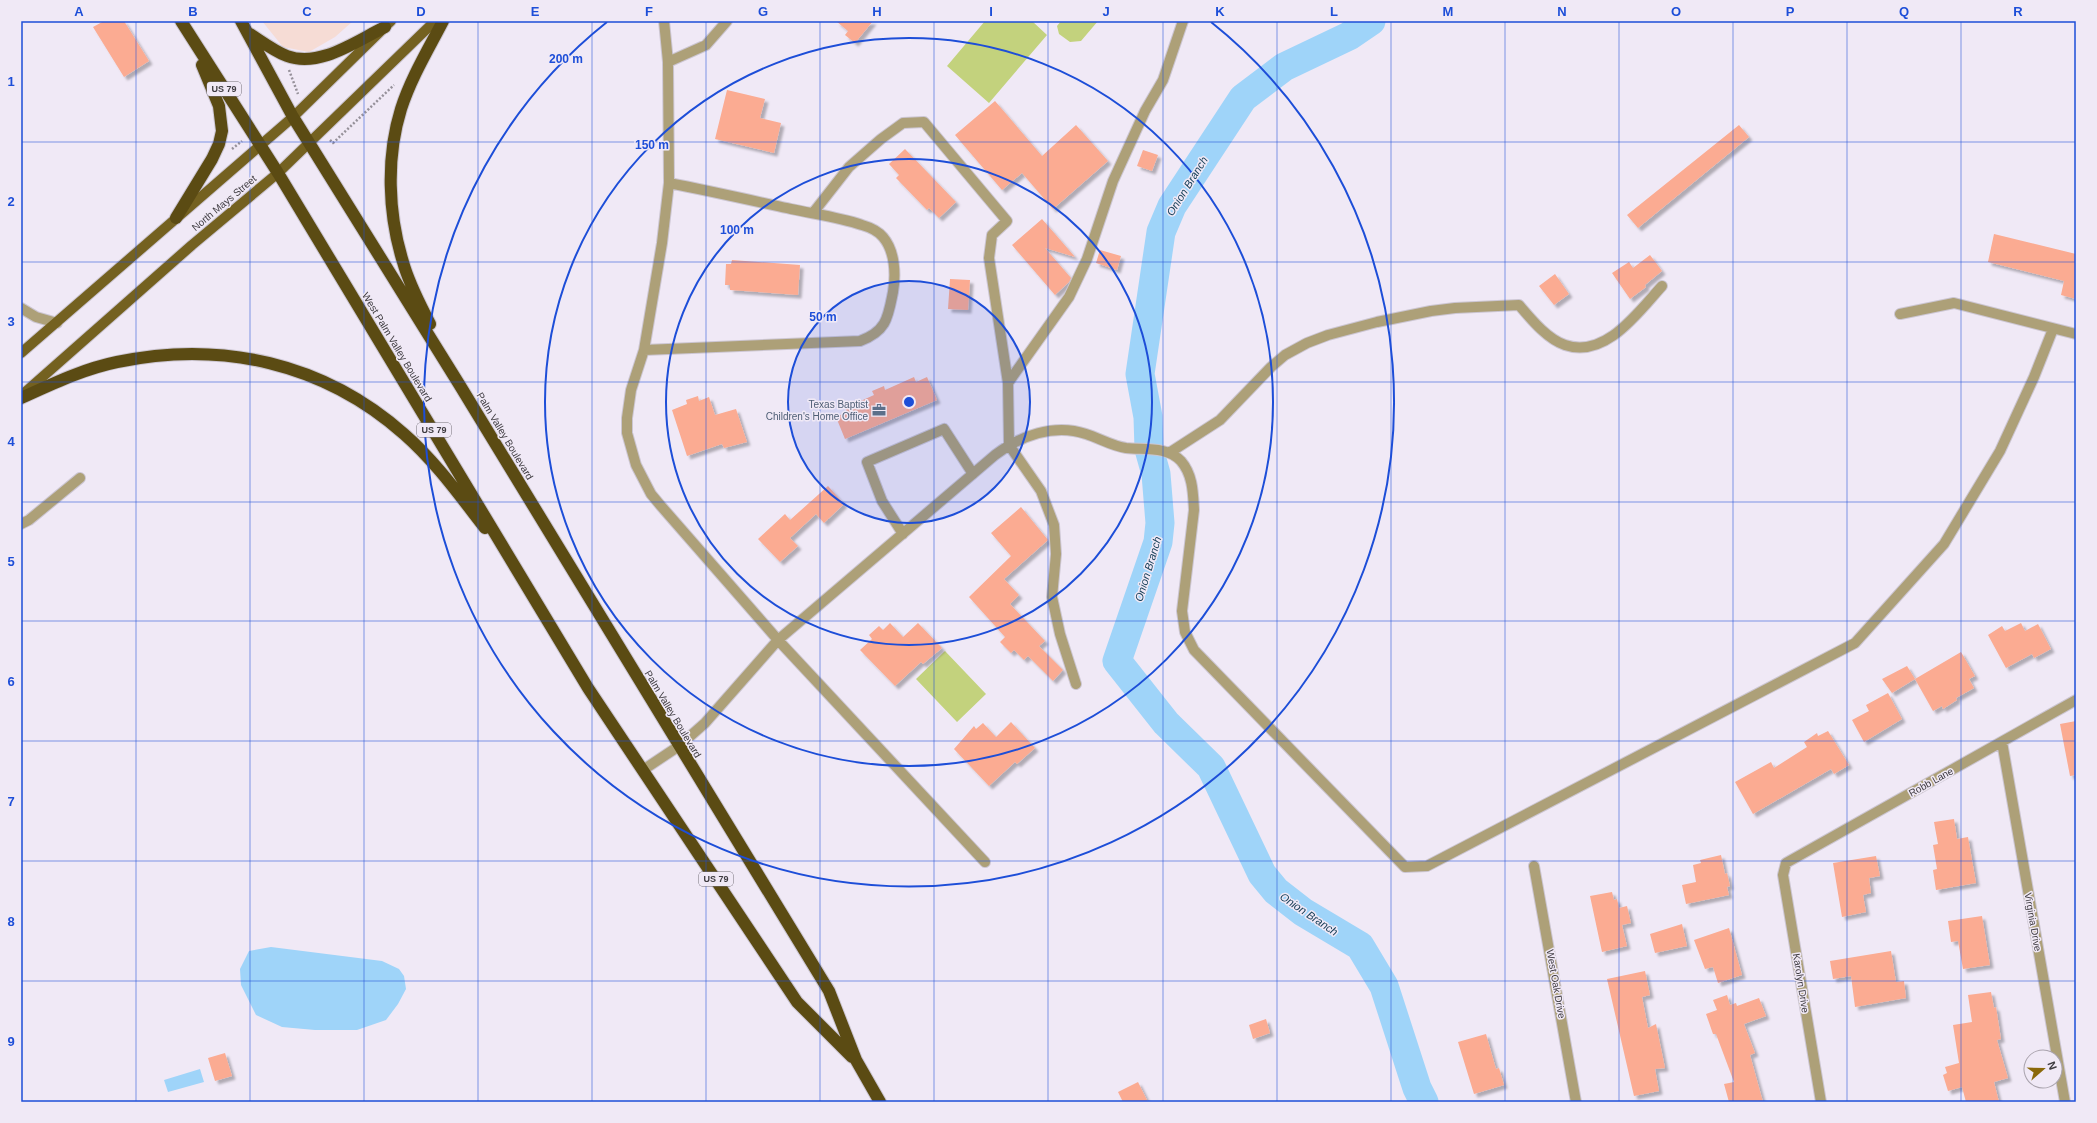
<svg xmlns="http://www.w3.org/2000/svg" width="2097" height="1123" font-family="Helvetica,sans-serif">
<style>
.commercial{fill:#f6dcd5}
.green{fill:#c3d27d}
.water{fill:#9fd4f9}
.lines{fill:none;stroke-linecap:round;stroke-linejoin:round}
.river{stroke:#9fd4f9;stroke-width:29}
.building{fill:#fbab92;filter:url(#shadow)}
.minor-casing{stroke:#ccc6d2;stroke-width:12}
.major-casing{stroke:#ccc6d2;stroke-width:12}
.highway-casing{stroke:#ccc6d2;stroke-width:14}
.path{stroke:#96919a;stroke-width:2.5;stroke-dasharray:2 2;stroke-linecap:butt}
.minor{stroke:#ada078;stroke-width:10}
.major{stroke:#746120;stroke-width:10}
.highway{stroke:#5b4b13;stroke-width:12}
.grid{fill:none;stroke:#1d4ed8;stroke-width:1;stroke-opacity:0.55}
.ring{fill:none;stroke:#1d4ed8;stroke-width:2}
.labels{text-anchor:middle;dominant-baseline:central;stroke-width:3;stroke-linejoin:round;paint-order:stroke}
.shield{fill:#f0e9f6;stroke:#736f77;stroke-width:1}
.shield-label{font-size:9px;font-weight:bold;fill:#3e3b40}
.street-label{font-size:10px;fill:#3e3b40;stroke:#f0e9f6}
.service-label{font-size:10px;fill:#4e5e75;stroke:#f0e9f6;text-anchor:end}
.water-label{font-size:11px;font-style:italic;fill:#184059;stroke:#f0e9f6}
.centre{fill:#1d4ed8;stroke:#f0e9f6;stroke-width:2}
.ring-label{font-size:12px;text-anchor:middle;font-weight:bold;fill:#1d4ed8;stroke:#f0e9f6;stroke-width:3;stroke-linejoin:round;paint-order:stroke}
.neatline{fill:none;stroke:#1d4ed8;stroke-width:1.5}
.grid-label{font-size:13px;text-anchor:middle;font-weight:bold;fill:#1d4ed8}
</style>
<defs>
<filter id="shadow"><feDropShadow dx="3.5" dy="3.5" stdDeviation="1" flood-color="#0004"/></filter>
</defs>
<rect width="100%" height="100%" fill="#f0e9f6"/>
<path class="commercial" d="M262,21H353L335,37L309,52L283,47Z"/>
<path class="green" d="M985,21H1032L1047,35L989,103L947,66Z
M1061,21H1098L1081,41L1070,42L1059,34L1057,26Z
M945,651L986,694L957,722L916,679Z"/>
<path class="water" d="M271,947L382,961L399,969L404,976L406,989L398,1004L386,1020L357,1030H315L282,1027L256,1015L241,985L240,969L249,951Z
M200,1069L204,1082L168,1092L164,1080Z"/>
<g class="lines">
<path class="river" d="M1371,21L1349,36L1284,67L1243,98L1172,206L1161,232L1140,374L1148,417L1149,449L1156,474L1160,523L1158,542L1117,661L1166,723L1211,767L1262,874L1276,891L1303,912L1360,946L1384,986L1417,1088L1424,1102"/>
</g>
<path class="building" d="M104,21H124L149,61L124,77L93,27Z
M836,21H873L855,43L845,35L848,31Z
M727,90L765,99L760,118L781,123L774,153L715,139Z
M995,101L1042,156L1076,125L1108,161L1053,209L1022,173L1002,190L955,135Z
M1739,125L1749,137L1638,228L1627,215Z
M905,149L956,202L939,218L929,208L927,210L896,178L899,175L889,164Z
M1143,150L1158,155L1152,171L1137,166Z
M1042,219L1075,257L1045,248L1071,278L1069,282L1055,295L1012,245Z
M1994,234L2076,254V299L2061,295L2064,281L1988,262Z
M1100,250L1121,256L1117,270L1096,263Z
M1650,255L1662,271L1645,285L1646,287L1630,299L1612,273L1629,262L1633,268Z
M732,260L800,265L798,295L730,290V285H725L726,264H731Z
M1555,274L1569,294L1554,305L1539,286Z
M950,279L970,280L968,310L948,309Z
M914,377L916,382L927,377L937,400L845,439L836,417L847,412L845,408L874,395L872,391L884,386L885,390Z
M698,396L699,401L709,397L715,415L736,409L747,442L724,448L722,444L687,456L672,410L687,404L686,400Z
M828,486L844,504L824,523L816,514L790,538L798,546L780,562L758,539L785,514L790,520Z
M1021,507L1048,540L1004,579L1019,595L1010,604L1045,641L1039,646L1063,670L1053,681L1028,656L1024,660L1014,650L1011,653L1000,642L1005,637L969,597L1011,556L991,533Z
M890,623L903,637L918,623L942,648L923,664L921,662L895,686L860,650L872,639L869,635L879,626L883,630Z
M2021,623L2025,631L2038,624L2051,649L2034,658L2032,654L2006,668L1988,635L2002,626L2005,631Z
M1961,652L1975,676L1969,679L1974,688L1956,698L1957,700L1943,709L1942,706L1933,711L1915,679Z
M1907,666L1915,679L1892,693L1882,679Z
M1888,693L1902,719L1864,742L1852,720L1869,711L1866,705Z
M2076,721V775L2070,776L2060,724Z
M1011,722L1035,748L1017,764L1015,762L989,786L954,749L974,726L976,729L983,723L996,737Z
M1828,731L1849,765L1834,774L1831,769L1753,814L1735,782L1771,762L1774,768L1807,747L1804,742L1817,733L1818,736Z
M1954,819L1957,839L1968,837L1976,883L1936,890L1933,870L1937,869L1933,845L1938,844L1934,822Z
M1721,855L1725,874L1727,873L1730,886L1727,887L1729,895L1686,904L1682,885L1696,882L1693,865L1701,863L1700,860Z
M1876,856L1880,876L1869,878L1871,893L1863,895L1866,912L1842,917L1833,863Z
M1612,892L1614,900L1617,899L1619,908L1627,906L1631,923L1622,925L1627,946L1602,952L1590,896Z
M1982,916L1990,965L1963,969L1958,941L1951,942L1948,921Z
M1682,924L1687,946L1655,953L1650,934Z
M1729,928L1742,975L1718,983L1713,967L1705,969L1694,940Z
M1891,951L1896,982L1904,981L1906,998L1855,1007L1851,976L1833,979L1830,961Z
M1645,971L1650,995L1642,997L1648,1028L1656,1024L1665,1068L1655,1069L1659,1091L1634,1096L1607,979Z
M1991,992L1994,1008L1996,1007L2001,1039L1997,1040L2008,1078L1994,1082L1999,1102H1966L1962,1087L1948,1091L1943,1075L1947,1073L1945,1067L1959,1063L1953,1025L1972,1022L1968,995Z
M1727,995L1730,1005L1736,1003L1737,1006L1759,998L1766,1016L1744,1024L1755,1053L1750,1055L1763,1102H1729L1724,1084L1734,1082L1716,1034H1713L1706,1014L1717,1010L1713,1000Z
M1266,1019L1270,1033L1253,1039L1249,1025Z
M1486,1034L1496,1069L1499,1068L1504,1085L1474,1094L1458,1042Z
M225,1053L232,1076L215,1081L208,1058Z
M1138,1082L1148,1102H1123L1118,1092Z"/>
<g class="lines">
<g class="minor-casing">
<path id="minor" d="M664,21L668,62L669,183L662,243L644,350L631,390L627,418V433L636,465L651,494L661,506L778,640L985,862
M668,62L706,45L727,21
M813,213L849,167L881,139L903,123L924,122L1007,221L992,235L989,258L1008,383L1009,445L1041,491L1054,525L1056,554L1052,597L1060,634L1076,684
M21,308L36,317L57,323
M1900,314L1954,303L2076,334
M644,350L860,341C887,331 888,317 893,292C896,274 895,251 883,237C878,231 869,227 862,225C839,217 814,214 791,209C750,200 710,191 669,183
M1008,383L1069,297L1087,259L1113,181L1145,111L1163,80L1183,21
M1169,453L1220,420L1271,367L1285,355L1307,343L1328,335L1377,322L1431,311L1455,308L1519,305C1531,319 1547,339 1565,345C1606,359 1639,311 1662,286
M21,524L29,520L80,478
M903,534L882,501L867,462L944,429L973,474
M2002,742L2065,1102
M643,770L679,746L705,723L778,640L995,455C1020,436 1054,423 1086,434C1099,438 1112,446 1126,448C1145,450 1167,446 1181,461C1193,475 1193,493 1194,510L1182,611L1185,632L1194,650L1405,867L1427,866L1855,643L1944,544L2000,451L2034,377L2053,329
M1534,866L1576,1102
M1821,1102L1783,875L1786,863L2076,700"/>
</g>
<g class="major-casing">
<path id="major" d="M21,353L293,117L391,21
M22,395L192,245L278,173L435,21"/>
</g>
<g class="highway-casing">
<path id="highway" d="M181,21L278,173L588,688L797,1002L852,1057
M241,21L293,117L459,384L829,991L856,1060L880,1102
M250,34C261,41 274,51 287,56C320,68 356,41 385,27
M176,218L212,159L219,144L222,131L219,106L202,65
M430,324C420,304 409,284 403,262C388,214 386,157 401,109C411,78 428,50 443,21
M21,398C52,384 83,369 117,362C221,340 324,363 404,434C435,461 460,496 485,528"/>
</g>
<path class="path" d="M289,70L298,94
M330,140L333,143L394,85
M232,149L242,141"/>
<use href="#minor" class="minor"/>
<use href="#major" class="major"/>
<use href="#highway" class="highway"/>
</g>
<path class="grid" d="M136,21V1102M250,21V1102M364,21V1102M478,21V1102M592,21V1102M706,21V1102M820,21V1102M934,21V1102M1048,21V1102M1163,21V1102M1277,21V1102M1391,21V1102M1505,21V1102M1619,21V1102M1733,21V1102M1847,21V1102M1961,21V1102M21,142H2076M21,262H2076M21,382H2076M21,502H2076M21,621H2076M21,741H2076M21,861H2076M21,981H2076"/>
<circle cx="909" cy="402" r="121" fill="#1d4ed8" fill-opacity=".12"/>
<g class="ring">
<circle cx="909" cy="402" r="121"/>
<circle cx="909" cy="402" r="243"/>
<circle cx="909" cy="402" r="364"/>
<path d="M1211 22A485 485 0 1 1 607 22"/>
</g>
<defs>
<g id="office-bare" transform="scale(1.08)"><path d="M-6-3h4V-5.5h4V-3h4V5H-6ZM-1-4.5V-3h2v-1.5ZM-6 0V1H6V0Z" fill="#5c6f8a" stroke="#f0e9f6" stroke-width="2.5" paint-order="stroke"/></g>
</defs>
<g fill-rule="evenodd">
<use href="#office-bare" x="879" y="410"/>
</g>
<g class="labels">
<g class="shield">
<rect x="207" y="82" width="34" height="14" rx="3"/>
<rect x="417" y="423" width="34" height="14" rx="3"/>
<rect x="699" y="872" width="34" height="14" rx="3"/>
</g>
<g class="shield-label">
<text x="224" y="89">US 79</text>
<text x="434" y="430">US 79</text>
<text x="716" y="879">US 79</text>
</g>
<g class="street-label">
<text transform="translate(224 203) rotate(-40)">North Mays Street</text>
<text transform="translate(397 347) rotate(59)">West Palm Valley Boulevard</text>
<text transform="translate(505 436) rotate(59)">Palm Valley Boulevard</text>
<text transform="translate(673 714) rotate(59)">Palm Valley Boulevard</text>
<text transform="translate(1931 782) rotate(-29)">Robb Lane</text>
<text transform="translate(2033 922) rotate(80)">Virginia Drive</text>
<text transform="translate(1801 983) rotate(81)">Karolyn Drive</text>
<text transform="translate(1556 984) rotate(80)">West Oak Drive</text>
</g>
<g class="service-label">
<text x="868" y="404">Texas Baptist<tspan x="868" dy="12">Children's Home Office</tspan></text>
</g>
<g class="water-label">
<text transform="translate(1187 186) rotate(-58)">Onion Branch</text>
<text transform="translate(1148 569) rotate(-73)">Onion Branch</text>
<text transform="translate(1309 914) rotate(34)">Onion Branch</text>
</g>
</g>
<circle cx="909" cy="402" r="6" class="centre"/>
<g class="ring-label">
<text x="566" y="63">200 m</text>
<text x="652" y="149">150 m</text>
<text x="737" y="234">100 m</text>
<text x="823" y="321">50 m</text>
</g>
<rect width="2097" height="1123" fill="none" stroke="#f0e9f6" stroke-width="44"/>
<g transform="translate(2043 1069) rotate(70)"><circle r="19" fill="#f0e9f6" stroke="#a9a3ad"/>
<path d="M0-3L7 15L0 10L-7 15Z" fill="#8b690a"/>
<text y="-6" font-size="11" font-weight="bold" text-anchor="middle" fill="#3e3b40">N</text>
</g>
<rect x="22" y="22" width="2053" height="1079" class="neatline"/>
<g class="grid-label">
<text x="79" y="16">A</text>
<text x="193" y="16">B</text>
<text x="307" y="16">C</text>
<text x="421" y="16">D</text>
<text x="535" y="16">E</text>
<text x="649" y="16">F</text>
<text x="763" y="16">G</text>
<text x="877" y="16">H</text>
<text x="991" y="16">I</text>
<text x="1106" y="16">J</text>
<text x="1220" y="16">K</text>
<text x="1334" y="16">L</text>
<text x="1448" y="16">M</text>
<text x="1562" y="16">N</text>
<text x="1676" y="16">O</text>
<text x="1790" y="16">P</text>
<text x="1904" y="16">Q</text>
<text x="2018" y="16">R</text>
<text x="11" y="86">1</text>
<text x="11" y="206">2</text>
<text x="11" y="326">3</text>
<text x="11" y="446">4</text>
<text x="11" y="566">5</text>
<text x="11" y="686">6</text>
<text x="11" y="806">7</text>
<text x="11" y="926">8</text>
<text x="11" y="1046">9</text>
</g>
</svg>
